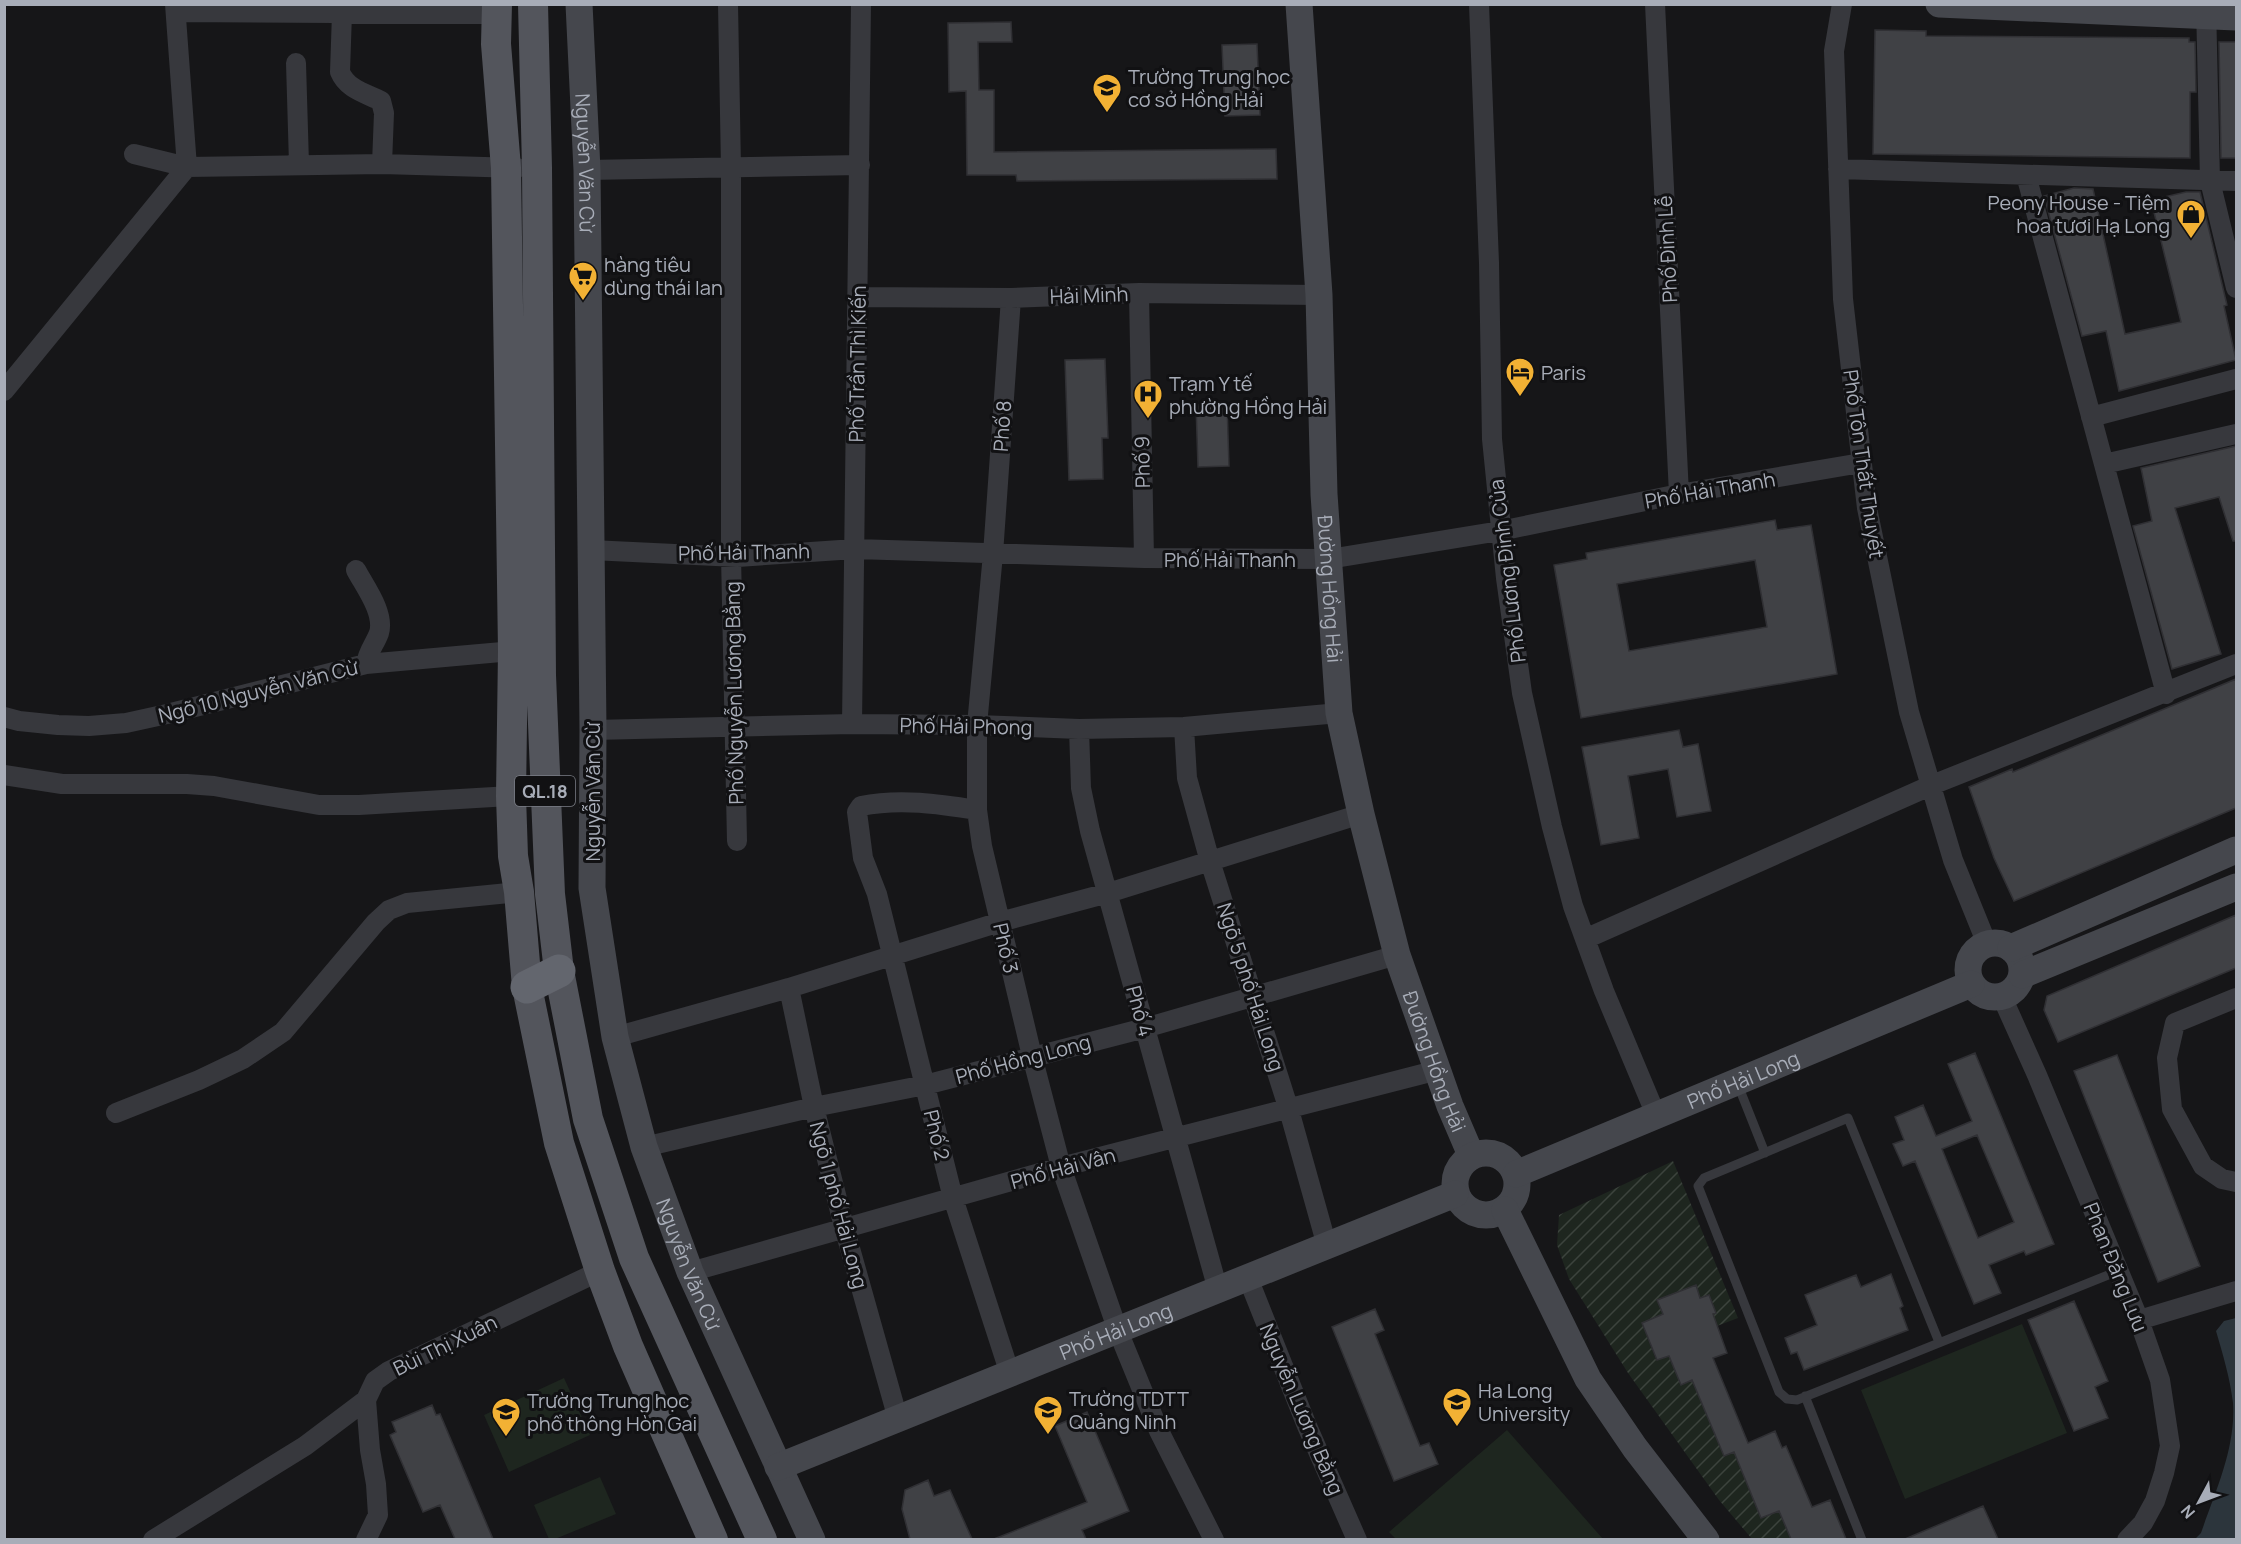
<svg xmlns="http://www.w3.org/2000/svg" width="2241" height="1544" font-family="Manrope,sans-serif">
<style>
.grass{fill:#1e261f}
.garden{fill:url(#garden-furrows)}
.water{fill:#2c353c}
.building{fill:#404145;stroke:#303034;stroke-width:1.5;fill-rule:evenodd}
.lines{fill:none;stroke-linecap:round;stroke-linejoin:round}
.lane{stroke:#37383d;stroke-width:9}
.street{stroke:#37383d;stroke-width:20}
.secondary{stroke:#45474d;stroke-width:27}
.primary{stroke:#53555c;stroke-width:30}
.highway{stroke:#63666e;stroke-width:33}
.labels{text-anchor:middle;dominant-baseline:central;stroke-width:6;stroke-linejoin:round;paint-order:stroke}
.shield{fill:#111113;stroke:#7b7e86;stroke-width:1.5}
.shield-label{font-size:18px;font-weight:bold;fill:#a8adb8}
.poi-label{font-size:20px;fill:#a8adb8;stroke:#111113;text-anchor:start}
.street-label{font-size:20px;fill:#a8adb8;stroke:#111113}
</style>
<defs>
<pattern id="garden-furrows" width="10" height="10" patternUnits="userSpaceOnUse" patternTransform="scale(1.5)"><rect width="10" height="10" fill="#1e261f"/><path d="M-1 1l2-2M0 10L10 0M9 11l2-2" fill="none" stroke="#3c433d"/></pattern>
</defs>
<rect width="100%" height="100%" fill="#161618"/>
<path class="grass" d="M2022,1324L2067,1433L1905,1499L1861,1390Z
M564,1378L590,1435L509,1472L484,1415Z
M1507,1430L1603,1539H1396L1389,1532Z
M600,1477L616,1514L555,1539H549L534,1505Z"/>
<path class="garden" d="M1673,1161L1738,1318L1717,1326L1712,1314L1716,1313L1709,1295L1700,1298L1696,1286L1663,1314L1642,1323L1656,1360L1669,1356L1681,1385L1692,1380L1724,1456L1734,1452L1761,1518L1779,1511L1791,1539H1752L1719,1500L1628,1373L1569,1279L1557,1245L1559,1215Z"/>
<path class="water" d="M2236,1318V1539H2195L2201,1533C2215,1492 2236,1448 2233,1403C2230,1378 2223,1355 2216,1331L2224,1321Z"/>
<path class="building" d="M1011,22L1012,42H978L979,90H994V152L1276,149L1277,179L1017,181L1016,175H967L966,91L949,92L948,23Z
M1875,30L1926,31V36L2189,38V42H2195L2196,92H2190V158L1873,154Z
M2219,42H2236V158H2221Z
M1257,44L1260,115L1225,116L1222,45Z
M2074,188L2093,189L2125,334L2181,322L2151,200L2186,192H2200L2227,305L2224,306L2236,360L2119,391L2106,331L2082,336L2044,196Z
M1105,359L1108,438H1102L1103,479L1069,480L1065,360Z
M1227,404L1229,466L1198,467L1196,405Z
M2236,446V541H2233L2219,497L2175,508L2221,654L2172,669L2133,526L2152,521L2141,468Z
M1775,520L1777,530L1811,525L1837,674L1581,718L1554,565L1587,559L1586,553ZM1755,560L1767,627L1629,651L1617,584Z
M2236,679V808L2014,901L1994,858L1969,787L2012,769L2013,772Z
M1679,730L1683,747L1698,744L1711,811L1677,817L1668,769L1628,776L1639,838L1601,845L1582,747Z
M2236,915V968L2058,1042L2044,1010L2047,996Z
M1975,1053L2054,1244L2026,1255L2024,1251L1989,1265L2001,1293L1974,1304L1915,1161L1903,1166L1893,1144L1904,1140L1895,1117L1923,1105L1936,1136L1972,1121L1948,1064ZM1977,1135L2014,1222L1978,1238L1942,1149Z
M2117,1055L2200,1266L2158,1282L2074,1071Z
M1891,1274L1903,1306L1900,1308L1908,1330L1804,1370L1797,1352L1791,1354L1785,1338L1817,1325L1805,1295L1856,1275L1861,1287Z
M1696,1285L1700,1298L1709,1295L1716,1313L1713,1314L1727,1353L1713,1358L1748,1443L1775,1431L1782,1448L1786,1446L1812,1507L1830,1500L1846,1539H1791L1779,1511L1761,1518L1734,1452L1724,1456L1692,1380L1681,1385L1669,1356L1657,1360L1642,1323L1663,1314L1657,1300Z
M2074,1301L2108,1381L2095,1387L2108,1418L2074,1431L2028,1320Z
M1375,1309L1384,1330L1375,1334L1420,1446L1429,1443L1438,1464L1394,1481L1332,1327Z
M432,1405L436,1415L440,1414L493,1539H455L440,1505L423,1512L390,1435L396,1432L392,1422Z
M1087,1412L1129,1511L1082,1530L1086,1539H994L1087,1502L1055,1426Z
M928,1480L934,1496L950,1490L972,1539H910L902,1509L905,1490Z
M1983,1506L1998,1539H1905Z"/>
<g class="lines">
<path class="lane" d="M1738,1085L1765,1153
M1939,1342L1848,1118L1704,1178L1698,1186L1779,1392L1787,1399L1797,1400L2118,1271
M1805,1396L1862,1540"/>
<path class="street" d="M728,4L731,168V556L737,841
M1479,4L1489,263L1492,439L1506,578L1522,693L1552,827L1573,906L1604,991L1656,1115
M1655,4L1679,494
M1842,4L1834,51L1843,299L1867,508L1909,712L1953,860L1987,944
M2206,4L2210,181L2236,288
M176,12L497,14
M342,13L340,72C347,89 365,93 381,101L384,113L382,164
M296,63L299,164
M134,154L187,167L382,164L517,168
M1838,169L2236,181
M587,170L860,165
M2026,175L2166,694
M1139,293L1144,558
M858,297L1011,298L1139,293L1319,295
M1011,298L993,554L977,725V810L982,846L1032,1056L1061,1167L1118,1331L1159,1431L1214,1540
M4,391L187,167L175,4
M2091,417L2236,379
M2104,464L2236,434
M591,550L737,557L855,549L1144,558L1329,559L1500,531L1679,494L1861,463
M356,570C365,587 385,613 379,633C375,644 368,651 366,664
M4,717L19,721L58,725L89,726L126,723L167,714L366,664L513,651
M852,724L861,4
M1184,727L1187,778L1209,858L1289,1110L1327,1246
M1079,729L1081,788L1090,831L1218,1290
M593,730L852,724L977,725L1079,729L1184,727L1339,713
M4,775L62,784H187L214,786L319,805H359L511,796
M977,810C939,804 900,798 861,806L857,812L863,858L877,894L953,1198L1010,1374
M1585,939L1932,785L2236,664
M789,988L814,1107L844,1227L898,1419
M2002,997L2037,1075L2139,1320L2160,1380L2170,1446L2164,1473L2155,1501L2143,1523L2127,1540
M2236,998L2175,1023L2167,1058L2172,1109L2203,1166L2222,1179L2236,1182
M615,1037L789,988L1000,922L1108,893L1361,814
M116,1113L199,1080L243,1059L283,1032L376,922L389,910L407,903L519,892
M644,1147L814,1107L925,1085L1145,1028L1397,955
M690,1272L1061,1167L1438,1070
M1248,1278L1307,1426L1357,1540
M2139,1320L2236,1291
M153,1540L305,1446L366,1400
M366,1540L378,1515L376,1484L370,1450L366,1400L375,1381L389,1371L600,1271"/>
<g class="secondary">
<path id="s1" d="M579,4L587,170L593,730L592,888L615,1037L644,1147L690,1272L812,1540"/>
<path id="s2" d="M1299,4L1319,295L1324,494L1339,713L1361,814L1397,955L1450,1106L1471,1155"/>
<path d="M1939,4L2236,17"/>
<circle cx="1995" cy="970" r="27"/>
<path d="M2011,948L2236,850"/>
<path d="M2022,975L2236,887"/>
<circle cx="1486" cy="1184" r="31"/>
<path id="s3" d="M1516,1174L1971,984"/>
<path d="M1505,1210L1588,1379L1635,1448L1706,1540"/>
<path id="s4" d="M778,1467L1455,1194"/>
</g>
<path class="primary" d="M497,4L496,44L506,168L513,651L511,796L513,856L519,892L527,987L559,1143L600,1271L628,1346L713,1540
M533,4L537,168L541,675L550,894L559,971L588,1119L634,1258L762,1540"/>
<path class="highway" d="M527,987L559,971"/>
</g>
<defs>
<g id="school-pin" transform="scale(1.5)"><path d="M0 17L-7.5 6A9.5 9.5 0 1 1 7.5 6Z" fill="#f2b134" stroke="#111113"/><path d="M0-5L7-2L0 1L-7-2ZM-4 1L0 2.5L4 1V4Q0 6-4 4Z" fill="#111"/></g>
<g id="shop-pin" transform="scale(1.5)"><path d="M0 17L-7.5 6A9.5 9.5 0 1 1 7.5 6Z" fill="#f2b134" stroke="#111113"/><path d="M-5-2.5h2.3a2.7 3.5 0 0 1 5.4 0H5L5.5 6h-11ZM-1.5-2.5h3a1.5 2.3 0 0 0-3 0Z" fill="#111"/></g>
<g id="supermarket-pin" transform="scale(1.5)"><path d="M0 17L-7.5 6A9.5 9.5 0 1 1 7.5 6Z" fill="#f2b134" stroke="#111113"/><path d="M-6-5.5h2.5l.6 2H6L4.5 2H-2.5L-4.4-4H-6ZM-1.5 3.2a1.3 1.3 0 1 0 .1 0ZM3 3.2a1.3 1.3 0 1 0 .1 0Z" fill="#111"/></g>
<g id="hotel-pin" transform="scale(1.5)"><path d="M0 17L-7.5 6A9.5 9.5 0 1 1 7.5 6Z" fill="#f2b134" stroke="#111113"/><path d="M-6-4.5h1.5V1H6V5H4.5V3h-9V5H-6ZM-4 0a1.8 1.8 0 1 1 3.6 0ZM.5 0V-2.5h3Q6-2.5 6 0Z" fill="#111"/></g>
<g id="hospital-pin" transform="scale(1.5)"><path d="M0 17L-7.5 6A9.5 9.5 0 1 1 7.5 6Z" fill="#f2b134" stroke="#111113"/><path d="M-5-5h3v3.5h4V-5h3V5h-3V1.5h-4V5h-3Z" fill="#111"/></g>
<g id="university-pin" transform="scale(1.5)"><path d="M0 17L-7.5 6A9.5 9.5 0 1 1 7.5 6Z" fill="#f2b134" stroke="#111113"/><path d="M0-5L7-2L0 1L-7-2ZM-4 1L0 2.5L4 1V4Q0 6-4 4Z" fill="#111"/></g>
</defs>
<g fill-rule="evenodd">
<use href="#school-pin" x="1107" y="88"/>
<use href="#shop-pin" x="2191" y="214"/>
<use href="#supermarket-pin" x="583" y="276"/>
<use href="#hotel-pin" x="1520" y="372"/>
<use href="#hospital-pin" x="1148" y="394"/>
<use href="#university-pin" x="1457" y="1402"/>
<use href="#university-pin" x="1048" y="1410"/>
<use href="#school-pin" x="506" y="1412"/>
</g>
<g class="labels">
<rect class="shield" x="515" y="776" width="60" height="30" rx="4.5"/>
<g class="shield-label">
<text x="545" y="791">QL.18</text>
</g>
<g class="poi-label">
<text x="1128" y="76">Trường Trung học<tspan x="1128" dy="23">cơ sở Hồng Hải</tspan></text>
<text x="2170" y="202" text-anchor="end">Peony House - Tiệm<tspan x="2170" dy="23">hoa tươi Hạ Long</tspan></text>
<text x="604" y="264">hàng tiêu<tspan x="604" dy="23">dùng thái lan</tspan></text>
<text x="1541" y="372">Paris</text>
<text x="1169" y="383">Trạm Y tế<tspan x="1169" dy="23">phường Hồng Hải</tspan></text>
<text x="1478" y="1390">Ha Long<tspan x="1478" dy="23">University</tspan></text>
<text x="1069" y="1398">Trường TDTT<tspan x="1069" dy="23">Quảng Ninh</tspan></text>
<text x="527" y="1400">Trường Trung học<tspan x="527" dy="23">phổ thông Hòn Gai</tspan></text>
</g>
<g class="street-label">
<text stroke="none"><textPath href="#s1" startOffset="159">Nguyễn Văn Cừ</textPath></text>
<text transform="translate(1667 249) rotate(-93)">Phố Đinh Lễ</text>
<text transform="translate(1089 295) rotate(-2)">Hải Minh</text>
<text transform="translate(857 364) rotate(-89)">Phố Trần Thì Kiến</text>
<text transform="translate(1002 426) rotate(-86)">Phố 8</text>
<text transform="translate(1142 462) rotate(-91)">Phố 9</text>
<text transform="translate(1864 464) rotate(82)">Phố Tôn Thất Thuyết</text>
<text transform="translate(1710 490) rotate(-10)">Phố Hải Thanh</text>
<text transform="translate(744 552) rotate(-1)">Phố Hải Thanh</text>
<text x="1230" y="559">Phố Hải Thanh</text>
<text transform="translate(1507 571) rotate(-97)">Phố Lương Định Của</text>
<text stroke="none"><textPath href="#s2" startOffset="586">Đường Hồng Hải</textPath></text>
<text transform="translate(258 691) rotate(-14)">Ngõ 10 Nguyễn Văn Cừ</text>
<text transform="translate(734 693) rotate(-91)">Phố Nguyễn Lương Bằng</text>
<text transform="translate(966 726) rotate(1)">Phố Hải Phong</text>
<text transform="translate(592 792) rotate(-90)">Nguyễn Văn Cừ</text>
<text transform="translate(1006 948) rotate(77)">Phố 3</text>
<text transform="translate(1251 987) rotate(72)">Ngõ 5 phố Hải Long</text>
<text transform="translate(1140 1011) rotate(75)">Phố 4</text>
<text transform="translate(1023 1059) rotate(-15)">Phố Hồng Long</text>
<text stroke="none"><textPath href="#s2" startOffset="1072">Đường Hồng Hải</textPath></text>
<text stroke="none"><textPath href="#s3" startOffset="246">Phố Hải Long</textPath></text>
<text transform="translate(937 1135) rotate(76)">Phố 2</text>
<text transform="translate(1063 1168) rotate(-15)">Phố Hải Vân</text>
<text transform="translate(839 1205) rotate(75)">Ngõ 1 phố Hải Long</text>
<text stroke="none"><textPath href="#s1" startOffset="1274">Nguyễn Văn Cừ</textPath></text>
<text transform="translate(2116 1267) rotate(68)">Phan Đăng Lưu</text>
<text stroke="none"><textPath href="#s4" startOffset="364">Phố Hải Long</textPath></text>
<text transform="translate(445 1345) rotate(-26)">Bùi Thị Xuân</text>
<text transform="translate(1302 1409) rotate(67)">Nguyễn Lương Bằng</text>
</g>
</g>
<rect width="2241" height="1544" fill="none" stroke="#a8adb8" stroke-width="12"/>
<g transform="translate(2199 1502) rotate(229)" stroke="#111113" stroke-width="4.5" paint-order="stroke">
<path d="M0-4.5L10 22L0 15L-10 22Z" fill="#a8adb8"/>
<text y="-9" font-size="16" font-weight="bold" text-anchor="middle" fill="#a8adb8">N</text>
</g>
</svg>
